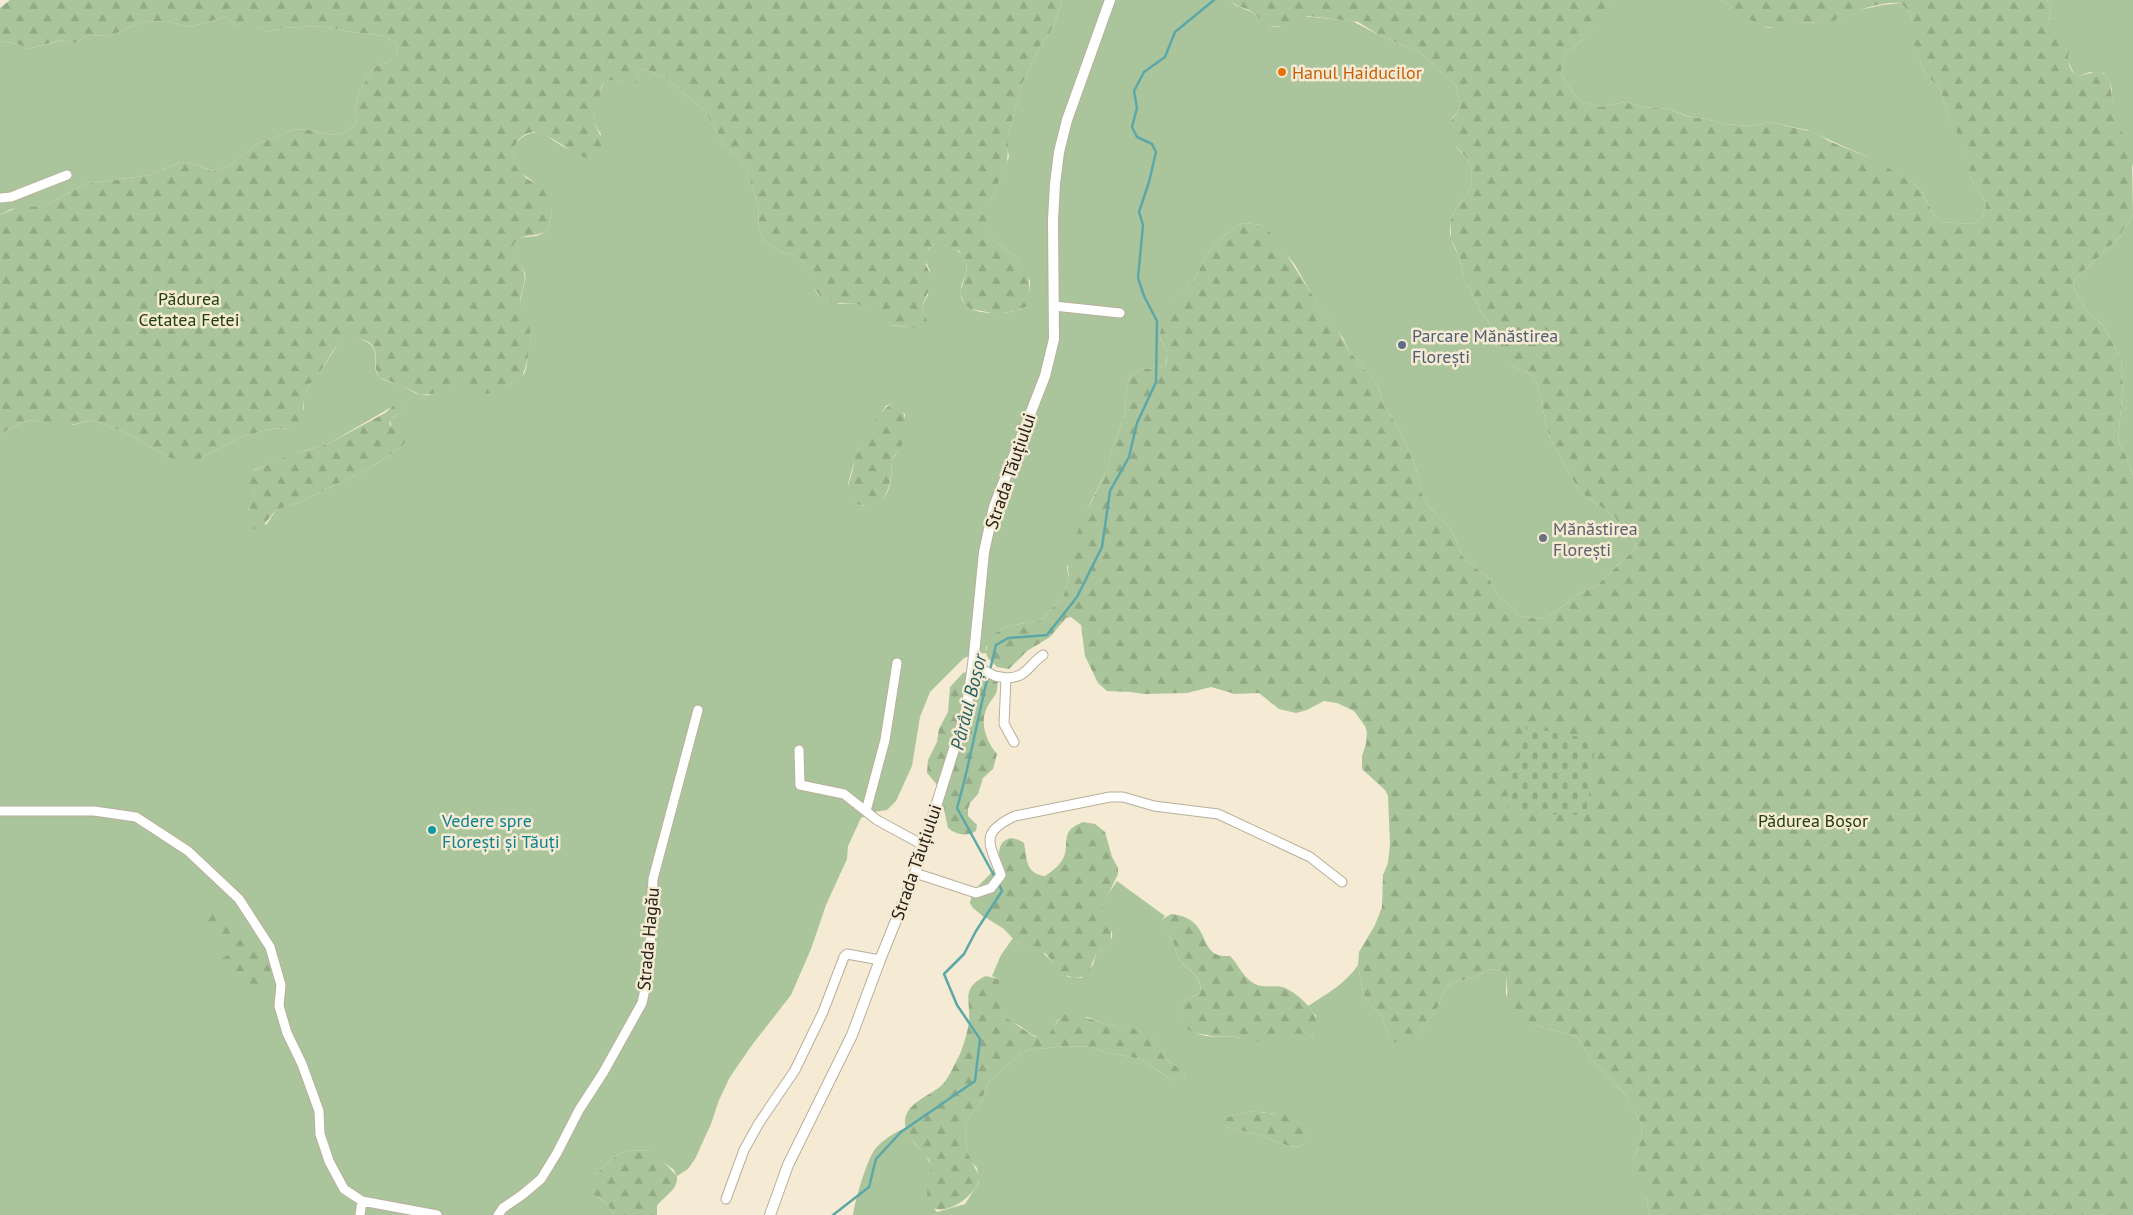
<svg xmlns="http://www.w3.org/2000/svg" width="2133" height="1215" font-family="'PT Sans',sans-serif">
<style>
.grass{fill:#aac59b;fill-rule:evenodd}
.forest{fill:url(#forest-firs)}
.cemetery{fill:url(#cemetery-stones)}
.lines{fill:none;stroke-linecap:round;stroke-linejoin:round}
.stream{stroke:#5ca7a8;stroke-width:2.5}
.minor-casing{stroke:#b9af9a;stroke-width:11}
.tertiary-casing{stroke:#b9af9a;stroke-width:12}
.minor{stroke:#fff;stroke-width:9}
.tertiary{stroke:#fff;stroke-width:10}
.food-dot{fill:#e8710a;stroke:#f5ead3;stroke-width:2}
.service-dot{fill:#5c6f8a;stroke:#f5ead3;stroke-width:2}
.worship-dot{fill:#6b7280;stroke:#f5ead3;stroke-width:2}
.culture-dot{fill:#0f9aa8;stroke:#f5ead3;stroke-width:2}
.labels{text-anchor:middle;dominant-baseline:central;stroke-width:5;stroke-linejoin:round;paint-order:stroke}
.food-label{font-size:18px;fill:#c56008;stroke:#f5ead3;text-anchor:start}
.park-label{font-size:18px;fill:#223f0b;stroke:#f5ead3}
.service-label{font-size:18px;fill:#4e5e75;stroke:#f5ead3;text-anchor:start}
.street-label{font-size:18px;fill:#26221a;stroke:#f5ead3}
.worship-label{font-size:18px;fill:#5b616d;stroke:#f5ead3;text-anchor:start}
.culture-label{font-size:18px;fill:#0d838f;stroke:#f5ead3;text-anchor:start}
.water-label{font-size:19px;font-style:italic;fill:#216061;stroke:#f5ead3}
</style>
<defs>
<pattern id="forest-firs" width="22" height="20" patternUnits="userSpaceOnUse" patternTransform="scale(1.25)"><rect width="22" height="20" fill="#aac59b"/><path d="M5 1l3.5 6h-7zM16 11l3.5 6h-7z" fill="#92a985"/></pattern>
<pattern id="cemetery-stones" width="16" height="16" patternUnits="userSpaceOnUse" patternTransform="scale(1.25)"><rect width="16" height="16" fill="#aac59b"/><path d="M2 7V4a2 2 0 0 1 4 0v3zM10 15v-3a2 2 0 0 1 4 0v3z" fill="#92a985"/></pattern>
</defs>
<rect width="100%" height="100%" fill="#f5ead3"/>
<path class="grass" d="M1062,0H1231L1235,5L1252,12L1261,20L1272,27H1278L1302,16L1352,21L1379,35L1420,52L1456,86L1460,104L1459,110L1451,120L1457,148L1466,157L1471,168L1472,182L1468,194L1456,208L1451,220L1450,233L1453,245L1459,256L1463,275L1483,315L1495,329L1497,348L1511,366L1529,373L1537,382L1549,436L1579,491L1615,517L1618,523L1632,535L1636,548L1596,586L1578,594L1553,614L1539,619L1519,616L1514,608L1498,596L1489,578L1464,559L1451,529L1428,505L1422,494L1416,469L1401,432L1383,404L1378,385L1349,351L1343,338L1311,293L1295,265L1262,225L1243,223C1232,229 1220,238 1212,248C1200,263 1192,295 1171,300L1167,316L1163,323L1160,338L1168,354L1165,366L1140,370L1129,378L1127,383L1125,415L1112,449L1108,467L1091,502L1067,567L1069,579L1063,597L1041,620L1009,626L997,632L986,647V653L975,654L964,658L930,692L920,717L912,766L896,801L887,810L874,812L861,818L848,846L847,859L826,905L811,949L791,995L752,1045L730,1077L719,1100L711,1124L695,1159L688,1169L677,1176L674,1170L649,1151L630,1150L618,1154L594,1175L597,1197L607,1204L614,1215H0V434L23,422L35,420L73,425L92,420L127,433L170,458H201L241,437L271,429L290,428L304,409V396L312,380L324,366L338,344L348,337C397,342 359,372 387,381C392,383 396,383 401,385C412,390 416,397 429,395C438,393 446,387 455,387C461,386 467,390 473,390C488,392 517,387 525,372C527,367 530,341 531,335C530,324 520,315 520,305C520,294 527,283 525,273C522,264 514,258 511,248C516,235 524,238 536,236C540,235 544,232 548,230L552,211C546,202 540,189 532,181C527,176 521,175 517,169C506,149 520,131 541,132L562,146L592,159L601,134C598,130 595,126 594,120C593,115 601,85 605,82C615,75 626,87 636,82L638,73L644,69L665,77L705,111L724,145L738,157L746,168L758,204L759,229L765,241L781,252L794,255L804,263L816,292L821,297L839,304H858L890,325L909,327L927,320L922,306L928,295L930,271L925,260C926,256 927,252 929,249C938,235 962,250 966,262C969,272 962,280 961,288C956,319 1004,315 1022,309L1030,293V281L1018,258L994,241L989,230V204L1009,157L1007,144L1009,131L1023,82L1039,48L1054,26ZM893,403L905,414V433L902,446L891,461C892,472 892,491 882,499C878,503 869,504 863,506L852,500L848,484L858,448L886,406ZM408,406L390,420L392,429L401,433V447L370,468L300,502L276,510L266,525L248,509L254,500L255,488L251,484L254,470L303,451L328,444L390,408Z
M1616,0H1721L1756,22L1768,28H1775L1799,22L1819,23L1838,19L1850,12L1882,5L1901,3L1910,13L1912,19L1913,38L1921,65L1924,71L1941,91L1948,116L1965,144L1969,157L1970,176L1986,204L1983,216L1974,224L1943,222L1933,214L1922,192L1913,183L1870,158L1807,130L1769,122L1750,126L1725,124L1706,119L1687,116L1669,109L1643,107L1625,102L1600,107L1582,102L1573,93L1563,77L1561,71L1564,59L1567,53L1587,36L1606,10Z
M2047,0H2133V167C2129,147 2117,130 2113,110C2111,97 2115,82 2103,73L2090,72L2079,76L2074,74L2067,59L2068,52L2058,42L2052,22L2048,20L2051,8Z
M225,17L240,27H259L268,32L283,28L323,26L345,31L385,36L398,45L396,57L386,63L376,66L369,75L360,90L355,108L357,120L354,126L344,133L331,135L305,129L293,130L257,144L232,164L219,170L213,171L194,164L180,162L150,175L85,184L45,206L11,209L0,215V41L18,44L27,49L63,40L75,43L89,35L109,36L144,22L167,21L190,27Z
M2133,214V475L2127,458L2118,441L2123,385L2121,359L2103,325L2085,309L2073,286L2075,279L2117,240Z
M1117,881L1165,916L1161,921C1162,931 1170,935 1174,944C1176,949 1176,955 1179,959C1187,970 1206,979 1199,994C1187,998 1168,1007 1182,1021C1185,1025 1189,1030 1193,1032C1206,1038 1221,1037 1234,1037C1242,1037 1249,1041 1257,1040C1263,1039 1269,1036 1276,1036C1291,1036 1296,1044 1313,1035L1316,1016L1308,1006C1327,994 1346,983 1358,965L1363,992L1365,998L1382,1017L1390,1040L1419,1033L1438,1007L1445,989L1454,982L1473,978L1490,969L1502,971L1506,976V995L1534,1025L1576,1036L1594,1062L1625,1094L1641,1124L1642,1137L1633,1161L1646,1195L1649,1215H853C855,1201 867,1158 876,1148C883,1140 895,1132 905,1128L914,1143L925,1153L932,1168L929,1203L937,1212L965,1204L979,1182L977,1168L968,1158L967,1152L965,1133L967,1120L982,1100L988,1082L1022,1053L1028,1050L1067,1046L1092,1047L1104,1052L1141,1059L1173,1081L1185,1074L1165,1058L1155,1041L1138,1030L1105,1024L1087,1017L1058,1019L1050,1035C1037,1043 1029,1031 1018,1025C1012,1022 1006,1021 1002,1014C997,1005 998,989 998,979L992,976L1001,955L1013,938L1017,943L1041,951L1068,977L1081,978L1093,965L1096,954C1128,930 1103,933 1103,909C1103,899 1112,889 1117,881ZM1252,1111L1277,1114L1306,1132L1304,1144L1301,1147L1289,1146L1259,1135L1226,1127L1227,1117Z"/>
<path class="forest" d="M10,0H1062L1054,26L1039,48L1023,82L1009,131L1007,163L989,204V229L994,241L1018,258L1028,275L1030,293L1027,306L1016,311L997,314L971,309L965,305L960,293L967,269L966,262L959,251L941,244H934L929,248L927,254L926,265L932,277V283L922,306L927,320L925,328L922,330L903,326L890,325L884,323L858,304L832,303L821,297L813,287L804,263L794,255L781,252L765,241L759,229L758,204L746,168L738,157L724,145L705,111L665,77L644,69L638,73L636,83L633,85C626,85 619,79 611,80C598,82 601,95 598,105C596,110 593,114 594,119C595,132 609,141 600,155C589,172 548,129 533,132C513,135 507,159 521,173C528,181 540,185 548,193L552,211L548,230C535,239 518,231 512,248C514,258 522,263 524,272C527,283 520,293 520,303C520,313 528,320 530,329C533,338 526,370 521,379L492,393L486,394L455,387L432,394L420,395L403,386L380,378C371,366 380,354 372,345C369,341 364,340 359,339C338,334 333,353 323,367C317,376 310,382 306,392C302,402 305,412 301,422L290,428L271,429L241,437L201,458L188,462L170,458L127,433L92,420L67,426L35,420L23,422L0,434V215L18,207L45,206L85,184L150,175L180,162L194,164L212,171L219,170L232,164L257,144L293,130L305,129L331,135L344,133L354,126L357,120L355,108L360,90L369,75L376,66L386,63L396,57L398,45L385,36L345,31L323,26L283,28L268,32L259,27H240L225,17L190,27L167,21L144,22L109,36L89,35L75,43L62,40L27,49L18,44L0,41V8Z
M1231,0H1616L1587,36L1567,53L1564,59L1561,71L1563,77L1573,93L1582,102L1600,107L1625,102L1643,107L1669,109L1686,116L1706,119L1725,124L1750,126L1769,122L1813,132L1829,141L1875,160L1913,183L1922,192L1933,214L1943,222L1974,224L1983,216L1986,204L1970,176L1967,150L1948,116L1941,91L1924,71L1921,65L1912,38V19L1910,13L1901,3C1878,1 1855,12 1835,20C1824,25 1812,22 1801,22C1791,23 1784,29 1775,28C1756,28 1736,9 1721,0H2047L2051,8L2048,20L2057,22L2060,28L2058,42L2066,43L2072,47C2065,56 2068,66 2074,74L2079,76L2098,71L2107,76L2110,82L2114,112L2132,159L2133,214L2117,240L2075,279L2073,286L2085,309L2103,325L2121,359L2123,385L2118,441L2127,458L2133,475V1215H1649L1646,1195L1633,1173L1632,1167L1633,1161L1642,1137L1641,1124L1625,1094L1594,1062L1576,1036L1534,1025L1518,1016L1508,1001L1506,976L1502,971L1490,969L1473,978L1454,982L1445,989L1438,1007L1419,1033L1402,1044L1390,1040L1382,1017L1365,998L1363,992L1358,965L1359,952L1375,925L1382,907L1383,875L1388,863L1390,844L1388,796L1385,790L1362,769V756L1366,744L1367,732L1365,726L1354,711L1337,703L1324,701L1307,710L1296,713L1279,709L1259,693L1235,694L1211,687L1187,693L1144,694L1131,692L1107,691L1098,683L1085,656L1081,625L1071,617L1066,618L1050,637L1027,651L1009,669L997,667L988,658L986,653L988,641L997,632L1009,626L1041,620L1063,597L1069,579L1067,554L1108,467L1112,449L1125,415L1127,383L1129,378L1140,370L1165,366C1171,351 1164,349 1160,337C1159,332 1169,305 1171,299C1192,295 1200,263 1212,248C1220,238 1232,229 1243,223L1262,225L1276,238L1311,293L1336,327L1349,351L1378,385L1383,404L1401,432L1416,469L1422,494L1428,505L1451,529L1464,559L1489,578L1498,596L1514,608L1519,616L1539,619L1553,614L1578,594L1596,586L1636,548L1632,535L1618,523L1615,517L1579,491L1549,436L1537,382L1529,373L1511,366L1502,359L1497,348L1495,329L1483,315L1463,275L1459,256L1451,239V220L1456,208L1468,194L1472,182L1471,168L1466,157L1453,143L1448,132V125L1459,110L1460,104L1456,86L1420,52L1379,35L1358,22L1308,16C1296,17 1282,30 1270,26C1262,23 1258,16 1251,11C1244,7 1237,8 1231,0Z
M400,400H407L408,406C394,419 376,421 405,435V442L401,447L370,468L300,502L276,510L261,528L254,529C237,518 255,503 255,488L247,482L246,477L248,473L290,455L328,444L385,413Z
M893,403L899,404C907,415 908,436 901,448C898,452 894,455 891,461C892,473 891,486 884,497C876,509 855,509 849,495C846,487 850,481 852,473C854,466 854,458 857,451C861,440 883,406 893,403Z
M976,669L997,678C999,698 993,694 986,710C980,724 987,743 997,754L993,769L983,778L978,794L970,803L968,809V816L977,825L976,831C967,837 956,835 948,828L939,787L927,773L928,760L937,742L939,729L948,712L950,687L963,673Z
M1083,822L1095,824L1105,832L1112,857L1118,868V874L1104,903L1103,909L1111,927V939L1109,944L1096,954L1087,976L1074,978L1062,974L1046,954L1017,943L1004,929L983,916L973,908L970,903C973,886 986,881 995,868C1001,860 996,845 1006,840C1012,836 1019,840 1024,843C1027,858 1025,874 1045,876C1051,872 1059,866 1063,859C1071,842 1058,832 1083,822Z
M214,906L261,943L271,972L267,987L243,982L212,963L232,953L224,934L206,931L203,915Z
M1171,914C1209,918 1199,948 1218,955C1221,956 1226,956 1230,956C1239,965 1243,978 1255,984C1264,989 1275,984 1285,988C1298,993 1331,1022 1311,1036C1304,1040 1296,1041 1289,1039C1273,1035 1269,1039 1255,1041C1249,1041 1243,1038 1237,1037C1226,1036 1217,1038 1207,1035C1202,1034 1196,1034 1192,1032C1188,1030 1183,1025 1181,1021C1169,1005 1186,999 1199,994C1206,978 1187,970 1179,959C1176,955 1176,949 1174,944C1170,935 1162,931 1160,921Z
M986,976L998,979C1003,991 997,1004 1003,1016L1035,1037L1048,1036L1062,1014C1079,1012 1094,1022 1111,1025C1120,1027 1130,1026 1138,1030C1143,1032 1150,1037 1155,1041C1161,1046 1161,1055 1167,1060C1175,1067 1189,1070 1184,1082L1173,1081L1141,1059L1104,1052L1092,1047L1067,1046L1028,1050L1022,1053L988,1082L982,1100L967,1120L965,1133L967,1152L980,1178C975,1195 951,1215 932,1208C920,1195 935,1175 929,1160C923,1147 905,1140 905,1123C904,1103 931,1096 943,1084C950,1076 955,1063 960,1054C964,1044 968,1031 969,1021C971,1001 960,988 986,976Z
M1252,1111C1258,1111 1262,1113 1268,1113C1282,1115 1303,1112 1306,1133C1306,1138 1305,1143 1302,1147L1289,1146L1259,1135L1226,1127L1223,1123L1227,1117Z
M630,1150L649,1151L655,1153L677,1176C678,1191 665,1195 657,1206V1215H614L607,1204L592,1193L591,1180L594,1175L618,1154Z"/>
<path class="cemetery" d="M1526,727L1596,740L1586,815L1546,814L1507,810L1508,778L1520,756Z"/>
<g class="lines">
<path class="stream" d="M990,670L996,645L1008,638L1047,635L1077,597L1102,547L1110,491L1129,457L1137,423L1156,382L1157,321L1144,296L1138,278L1143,225L1139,212L1149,182L1156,152L1152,144L1137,137L1132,127L1137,108L1134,91L1144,72L1165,57L1175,32L1214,0
M988,676C977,720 970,764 957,808L996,879
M833,1215L869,1187L876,1159L901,1132L975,1081L980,1039L957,1005L944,974L964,954L976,931L1002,891L999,884"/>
<g class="minor-casing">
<path id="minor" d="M0,198L11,197L67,175
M1054,306L1120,313
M973,665L995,676L1006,678L1004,724L1014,742
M1006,678C1027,678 1028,665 1043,655
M799,750L800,785L844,794L877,820L923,845
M0,811H94L136,817L188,851L239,899L270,947L281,985L279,1006L287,1033L302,1064L319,1111L320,1134L329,1161L344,1189L362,1201L437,1215
M866,811L885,740L897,663
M915,873L976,893L991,888L1001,875C990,844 978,833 1015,816L1110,797H1123L1154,806L1218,814L1310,857L1342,882
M726,1199L744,1150L759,1123L795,1070L823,1012L844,957L847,954L880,960
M360,1215L362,1201
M498,1215L503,1208L522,1195L541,1179L557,1153L579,1110L603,1073L642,1003L649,971L653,879L698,710"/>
</g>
<g class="tertiary-casing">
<path id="tertiary" d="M770,1215L788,1165L852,1035L880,960L915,873L966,711L973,665L984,552L994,507L1045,376L1054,339L1053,220L1055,184L1059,152L1067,120L1110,0"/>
</g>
<use href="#minor" class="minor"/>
<use href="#tertiary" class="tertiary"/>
</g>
<circle class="food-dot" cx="1282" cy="72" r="5"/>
<circle class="service-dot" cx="1402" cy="345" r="5"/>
<circle class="worship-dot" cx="1543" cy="538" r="5"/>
<circle class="culture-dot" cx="432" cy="830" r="5"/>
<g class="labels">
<g class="food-label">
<text x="1292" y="72">Hanul Haiducilor</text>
</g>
<g class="park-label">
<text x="189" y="298">Pădurea<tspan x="189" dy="21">Cetatea Fetei</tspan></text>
<text x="1813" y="820">Pădurea Boșor</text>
</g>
<g class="service-label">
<text x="1412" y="335">Parcare Mănăstirea<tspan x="1412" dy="21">Florești</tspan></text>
</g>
<g class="street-label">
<text transform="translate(1010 471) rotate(-71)">Strada Tăuțiului</text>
<text transform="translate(916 862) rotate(-71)">Strada Tăuțiului</text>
<text transform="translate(648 939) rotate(-85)">Strada Hagău</text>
</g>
<g class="worship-label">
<text x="1553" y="528">Mănăstirea<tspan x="1553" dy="21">Florești</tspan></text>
</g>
<g class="culture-label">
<text x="442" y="820">Vedere spre<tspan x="442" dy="21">Florești și Tăuți</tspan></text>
</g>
<g class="water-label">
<text transform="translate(968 702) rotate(-76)">Pârâul Boșor</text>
</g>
</g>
</svg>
